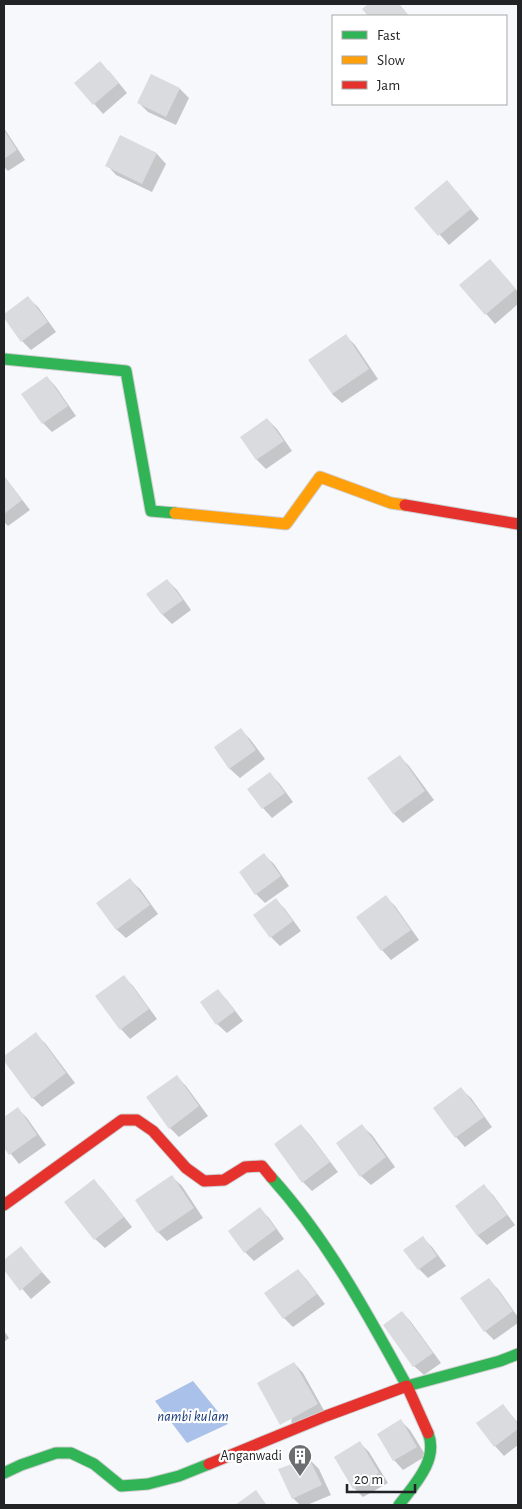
<svg xmlns="http://www.w3.org/2000/svg" width="522" height="1509" font-family="'Alegreya Sans',sans-serif">
<style>
.water{fill:#aac1e9}
.shadow{fill:#0003}
.building{fill:#dadbde}
.lines{fill:none;stroke-linecap:round;stroke-linejoin:round}
.fast-casing{stroke:#cecfd2;stroke-width:13}
.slow-casing{stroke:#cecfd2;stroke-width:13}
.jam-casing{stroke:#cecfd2;stroke-width:13}
.fast{stroke:#30b455;stroke-width:11}
.slow{stroke:#ff9f0a;stroke-width:11}
.jam{stroke:#e5322d;stroke-width:11}
.labels{text-anchor:middle;dominant-baseline:central;stroke-width:4.5;stroke-linejoin:round;paint-order:stroke}
.poi-label{font-size:14px;fill:#222325;stroke:#fff;text-anchor:end}
.water-label{font-size:15px;font-style:italic;fill:#153778;stroke:#fff}
</style>
<rect width="100%" height="100%" fill="#f6f8fb"/>
<path class="water" d="M193,1381L228,1424L187,1443L155,1401Z"/>
<path class="shadow" d="M370,4H399L409,16H370L364,9Z
M109,71L127,93L103,114L76,83Z
M151,75L180,89L189,98L176,125L148,112L138,102Z
M4,128L25,160L8,171L4,167Z
M121,136L157,154L166,164L152,192L116,175L107,165Z
M456,191L479,219L449,245L416,208Z
M499,270L518,292V304L495,324L461,285Z
M28,298L38,307L56,332L31,350L22,341L4,316Z
M346,336L355,345L378,379L342,403L332,394Z
M47,377L56,387L76,416L52,432L43,423Z
M267,419L277,429L292,451L266,469L257,460L242,438Z
M4,476L30,510L8,526L4,522Z
M167,580L177,590L191,610L172,624L163,615L148,594Z
M241,730L250,739L265,759L240,778L230,769L215,748Z
M400,757L409,766L434,800L403,823L394,814L369,779Z
M270,774L279,783L293,802L272,818L263,808Z
M264,855L274,864L289,886L265,903L256,894Z
M130,880L140,889L158,914L126,938L116,929Z
M386,897L395,906L419,940L391,960L382,950L358,917Z
M276,900L285,909L301,931L280,946L271,937Z
M124,977L133,986L157,1019L130,1039L121,1029L97,996Z
M218,991L227,1000L243,1021L227,1033L217,1024Z
M35,1034L45,1043L75,1083L42,1107L33,1098L4,1058Z
M177,1077L186,1086L208,1116L179,1137L170,1128Z
M461,1089L471,1098L492,1127L465,1147L456,1137L435,1108Z
M18,1109L27,1118L46,1145L19,1164L4,1145V1119Z
M301,1125L310,1135L338,1172L312,1191L303,1182Z
M362,1126L372,1135L395,1167L371,1185L361,1176Z
M172,1177L182,1186L203,1218L167,1241L158,1232Z
M93,1180L103,1190L132,1227L105,1248L95,1239L66,1202Z
M484,1186L493,1195L515,1225L487,1245L478,1236L456,1206Z
M260,1209L269,1218L284,1239L254,1261L245,1252Z
M423,1238L432,1247L446,1266L428,1278L419,1269Z
M20,1248L51,1282L31,1299L4,1268V1262Z
M298,1270L307,1280L325,1304L293,1327L284,1318Z
M488,1279L498,1289L518,1317V1323L494,1340L485,1331Z
M402,1312L411,1322L441,1363L424,1375L414,1366L384,1325Z
M4,1331L9,1338L4,1342Z
M294,1363L303,1373L326,1414L291,1433Z
M503,1405L518,1423V1445L504,1456L495,1446Z
M401,1421L410,1430L426,1456L403,1470L394,1460L378,1434Z
M360,1443L369,1452L388,1483L363,1497L354,1488Z
M309,1459L319,1469L331,1495L307,1505H300L293,1498Z"/>
<path class="building" d="M368,4H399L408,15L406,16H368L362,9Z
M100,61L119,83L93,105L74,83Z
M151,74L180,88L166,117L137,103Z
M4,130L17,150L4,159Z
M120,135L157,153L142,184L105,166Z
M447,180L471,209L438,236L414,208Z
M490,259L516,289L485,315L459,285Z
M28,296L48,322L21,342L4,318V314Z
M346,334L369,369L332,394L308,360Z
M47,376L68,406L42,424L21,394Z
M267,418L284,441L256,460L240,437Z
M4,476L22,500L4,514Z
M167,579L183,600L162,615L146,594Z
M241,728L256,750L229,769L214,747Z
M400,755L425,791L393,814L367,778Z
M270,772L285,793L262,809L247,789Z
M264,853L281,876L255,895L239,872Z
M130,878L150,905L116,930L96,903Z
M386,895L411,930L381,951L356,917Z
M276,898L293,921L270,938L253,915Z
M124,975L149,1009L120,1030L95,996Z
M218,989L235,1011L216,1025L200,1002Z
M36,1032L66,1073L32,1099L4,1061V1056Z
M177,1075L199,1106L169,1129L146,1097Z
M461,1087L484,1117L455,1138L433,1108Z
M18,1107L37,1135L9,1155L4,1148V1117Z
M301,1124L330,1162L302,1183L274,1144Z
M362,1124L386,1157L360,1177L336,1143Z
M172,1175L194,1208L157,1233L135,1200Z
M94,1179L124,1217L94,1240L64,1202Z
M484,1184L507,1215L477,1236L455,1206Z
M260,1207L276,1229L244,1253L228,1231Z
M423,1236L437,1256L418,1270L403,1250Z
M21,1246L42,1272L20,1291L4,1270V1260Z
M298,1269L317,1294L283,1319L264,1293Z
M489,1278L513,1311L484,1332L460,1298Z
M402,1311L433,1353L413,1367L383,1325Z
M294,1362L318,1404L280,1425L257,1383Z
M503,1404L518,1424V1429L494,1447L476,1423Z
M401,1419L417,1447L393,1461L377,1434Z
M360,1441L379,1473L353,1489L334,1457Z
M309,1458L322,1485L292,1499L278,1469Z
M256,1490L266,1504L264,1505H235Z"/>
<g class="lines">
<g class="fast-casing">
<path id="fast" d="M4,359L126,371L151,511L175,513
M271,1177C327,1239 367,1313 407,1386L500,1361L518,1354
M4,1473L21,1465L56,1453H71L94,1464L121,1486L148,1484L179,1476L209,1464
M399,1505C414,1485 439,1460 428,1433"/>
</g>
<g class="slow-casing">
<path id="slow" d="M175,513L286,524L320,477L391,503L405,505"/>
</g>
<g class="jam-casing">
<path id="jam" d="M405,505L518,524
M4,1205L122,1120H137L153,1131L186,1168L204,1181L224,1180L245,1167L262,1166L271,1177
M209,1464L326,1416L407,1386L428,1433"/>
</g>
<use href="#fast" class="fast"/>
<use href="#slow" class="slow"/>
<use href="#jam" class="jam"/>
</g>
<defs>
<g id="building-pin" transform="scale(1.25)"><path d="M0 17L-7.5 6A9.5 9.5 0 1 1 7.5 6Z" fill="#6c6e70" stroke="#fff"/><path d="M-4-6H4V6H1V3H-1V6H-4ZM-2.5-4.3h1.7v1.8h-1.7ZM.8-4.3h1.7v1.8H.8ZM-2.5-1h1.7V.8h-1.7ZM.8-1h1.7V.8H.8Z" fill="#fff"/></g>
</defs>
<g fill-rule="evenodd">
<use href="#building-pin" x="300" y="1456"/>
</g>
<g class="labels">
<g class="poi-label">
<text x="282" y="1456">Anganwadi</text>
</g>
<g class="water-label">
<text x="193" y="1416">nambi kulam</text>
</g>
</g>
<rect width="522" height="1509" fill="none" stroke="#222325" stroke-width="10"/>
<rect x="332" y="15" width="175" height="90" fill="#ffffff" stroke="#a7a7a8"/>
<rect x="342" y="31" width="25" height="8" fill="#30b455" stroke="#a7a7a8"/>
<text x="377" y="40" font-size="15" fill="#222325">Fast</text>
<rect x="342" y="56" width="25" height="8" fill="#ff9f0a" stroke="#a7a7a8"/>
<text x="377" y="65" font-size="15" fill="#222325">Slow</text>
<rect x="342" y="81" width="25" height="8" fill="#e5322d" stroke="#a7a7a8"/>
<text x="377" y="90" font-size="15" fill="#222325">Jam</text>
<path d="M347 1484v8h68v-8" fill="none" stroke="#222325" stroke-width="2.5"/>
<text x="354" y="1484" font-size="15" fill="#222325" stroke="#ffffff" stroke-width="4" paint-order="stroke">20 m</text>
</svg>
